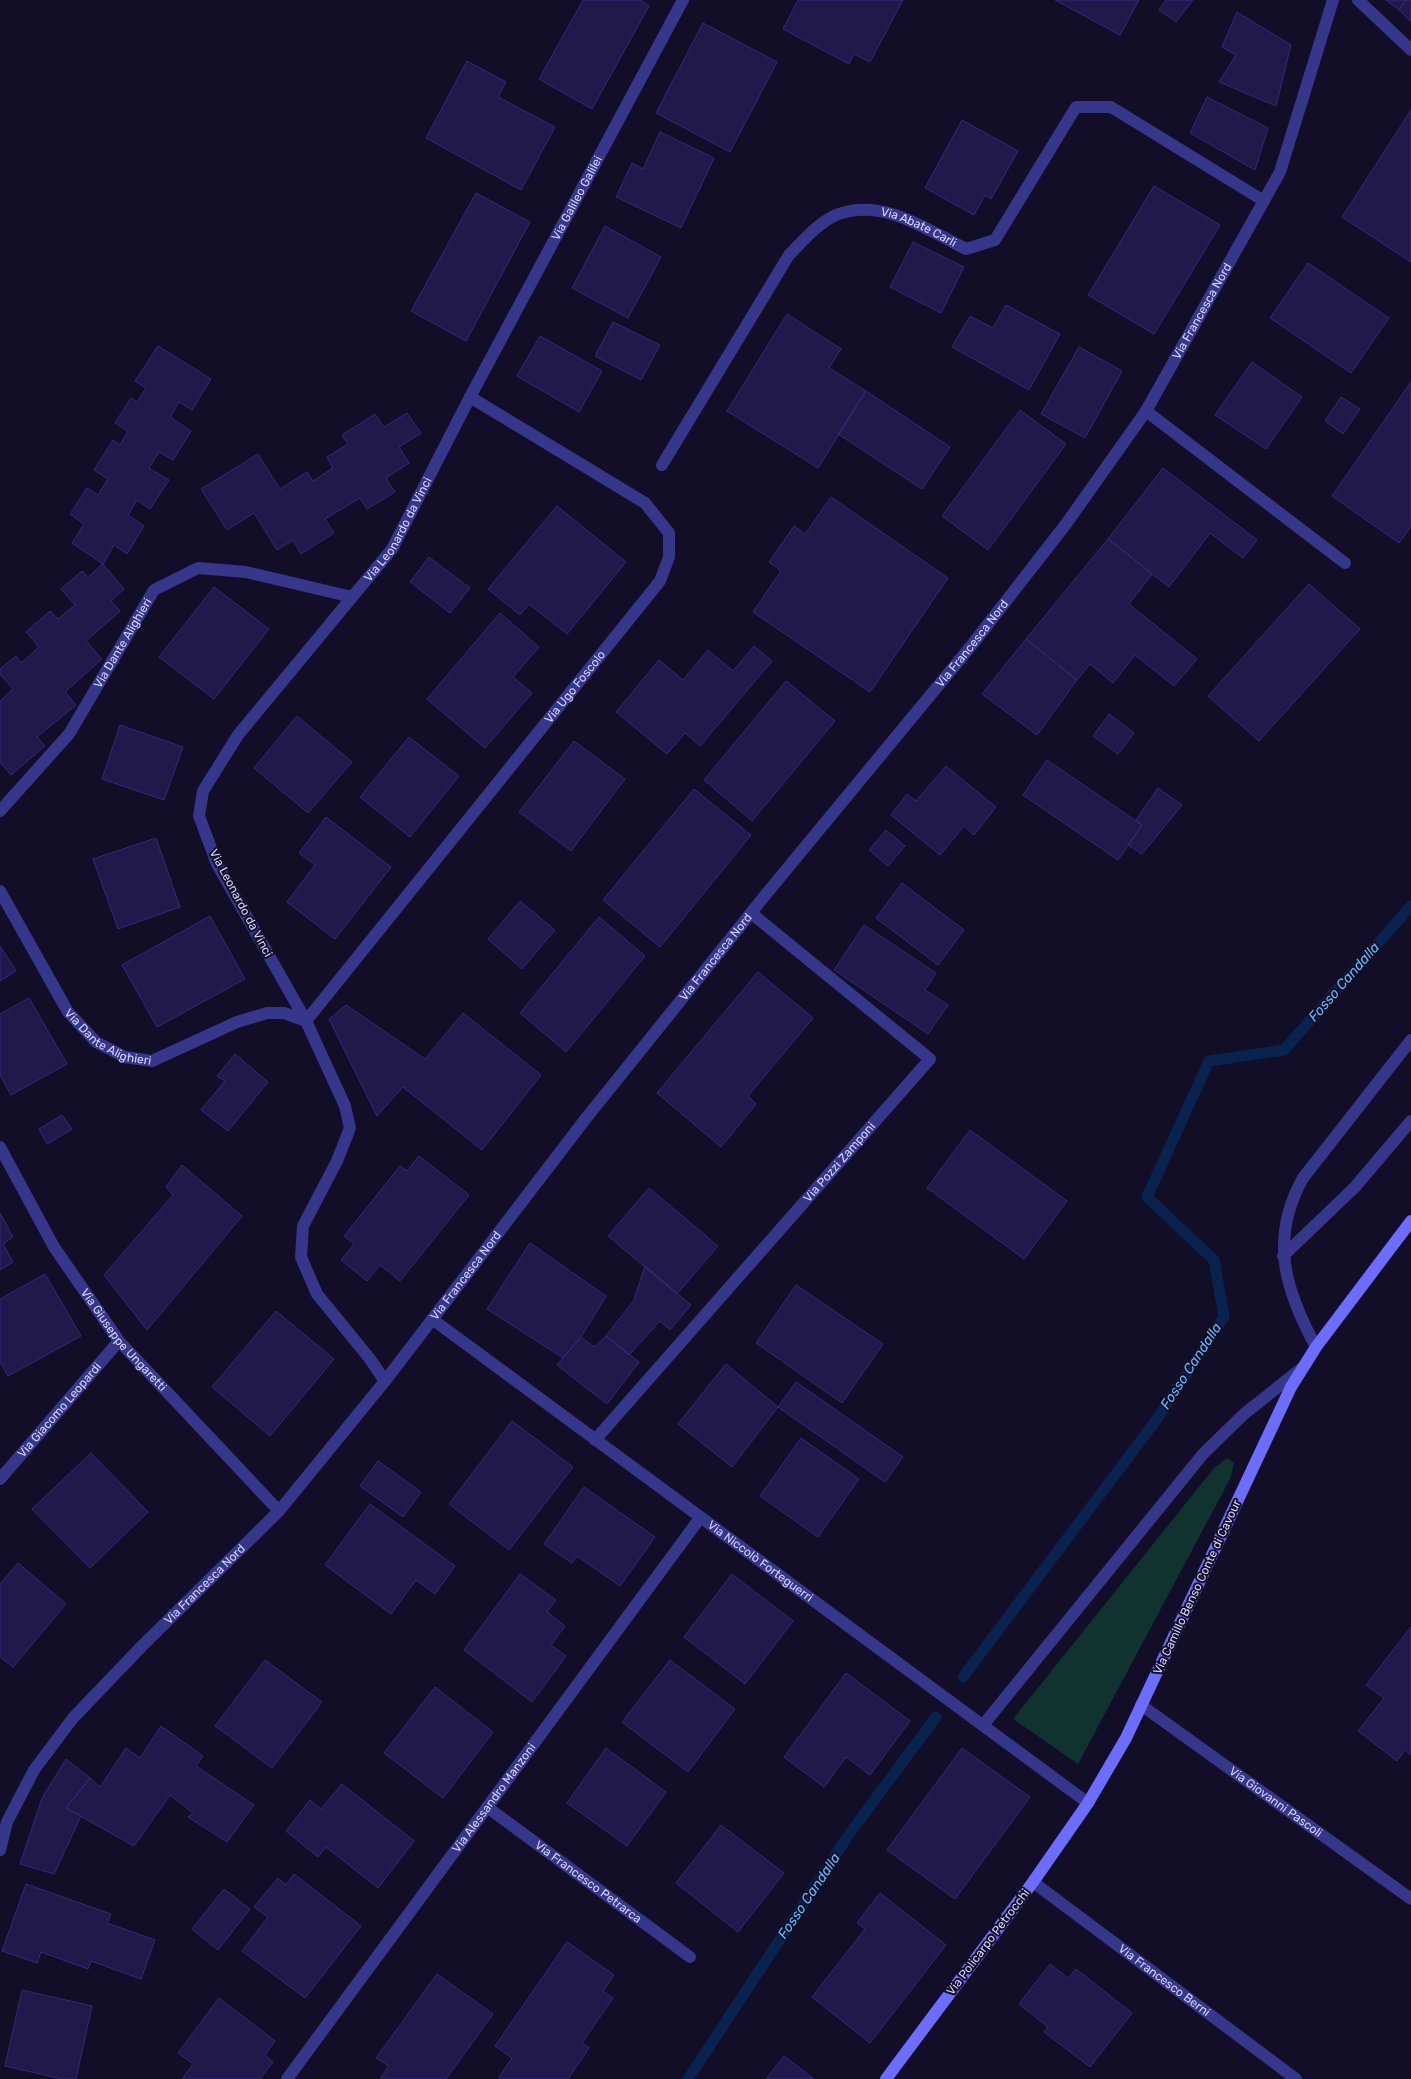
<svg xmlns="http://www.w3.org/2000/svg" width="1411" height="2079" font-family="Rubik,sans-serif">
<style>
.green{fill:#103330}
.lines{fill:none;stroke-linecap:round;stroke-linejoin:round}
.stream{stroke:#08234d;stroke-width:11}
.building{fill:#21194a;stroke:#362978}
.lane{stroke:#36368a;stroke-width:12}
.street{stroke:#36368a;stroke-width:12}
.secondary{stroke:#6c6dff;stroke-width:12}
.labels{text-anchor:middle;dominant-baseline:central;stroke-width:4;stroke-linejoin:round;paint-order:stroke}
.street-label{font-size:12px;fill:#d9d5ff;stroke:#120e28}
.water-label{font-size:14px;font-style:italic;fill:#63bbff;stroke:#120e28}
</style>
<rect width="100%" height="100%" fill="#120e28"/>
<path class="green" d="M1227,1458L1234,1463L1230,1479L1078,1764L1013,1719L1214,1468Z"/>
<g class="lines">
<path class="stream" d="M963,1677L1157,1419L1224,1317L1214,1260L1147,1197L1209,1061L1284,1050L1411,906
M688,2079L850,1833L936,1717"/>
</g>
<path class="building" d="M583,0H641L649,6L592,109L539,79Z
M798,0H903L870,62L854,54L849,64L783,29Z
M1055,0H1139L1120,35Z
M1166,0H1193L1176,22L1159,10Z
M1386,0H1406L1399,10Z
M1406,0H1411V22L1399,10Z
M1237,12L1291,45L1276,106L1219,82L1236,55L1222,47Z
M703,23L777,62L730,152L656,113Z
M467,61L506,82L498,97L555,127L521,190L426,138Z
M1207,97L1268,128L1255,170L1190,133Z
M1411,110V262L1342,217Z
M962,120L1018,151L991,199L985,195L974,215L925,188Z
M660,132L714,158L681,228L616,197L632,163L643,169Z
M1154,186L1220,225L1154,334L1088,295Z
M476,193L530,222L466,341L411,311Z
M605,226L661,257L628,318L572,288Z
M913,242L964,267L941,313L890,287Z
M1308,263L1389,318L1351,373L1270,318Z
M1006,305L1060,334L1029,390L952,347L970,316L993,328Z
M787,314L841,349L829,368L866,391L818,468L727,411Z
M613,322L660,345L641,380L595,356Z
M540,336L602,371L579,412L517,376Z
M158,346L211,379L192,410L179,402L170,417L191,431L173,460L159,452L149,468L169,480L150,509L137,500L128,515L144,526L127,554L114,545L103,564L72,543L84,524L70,514L87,488L98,495L108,479L94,470L113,440L120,445L128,431L115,423L131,398L137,402L146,388L135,381Z
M1079,347L1122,371L1085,438L1041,414Z
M1252,362L1302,397L1266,449L1215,415Z
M1411,382V526L1399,543L1332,496Z
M866,391L950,447L922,489L838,434Z
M1341,397L1360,409L1343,434L1325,421Z
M1020,410L1066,444L988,550L942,516Z
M407,413L421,433L399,447L409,463L386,478L395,492L367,509L360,498L325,519L334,533L301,554L293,540L277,550L254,513L227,530L201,489L258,454L280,489L307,472L313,481L333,468L327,457L348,444L342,435L375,414L384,427Z
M1163,468L1257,540L1243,558L1210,533L1169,587L1108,539Z
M831,497L948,578L870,692L753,612L781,571L769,562L794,526L805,534Z
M557,506L626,562L567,634L529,604L520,615L488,589Z
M1108,539L1152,574L1129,604L1197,659L1174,686L1135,655L1113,683L1090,664L1077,680L1026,639Z
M429,557L470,588L450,613L410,582Z
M103,564L124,589L111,601L120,611L86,641L102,659L65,692L76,705L37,737L45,746L11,775L0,762V701L13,689L0,674V669L16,656L21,663L39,647L26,632L50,611L58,619L75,605L61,589L82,571L88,577Z
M1309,584L1360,629L1259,741L1208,696Z
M214,587L269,629L214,699L159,657Z
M500,613L539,647L513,677L532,693L485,748L427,699Z
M1026,639L1077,680L1037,735L982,694Z
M754,646L772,661L700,746L685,733L667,754L616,712L659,660L683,680L708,650L733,671Z
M786,681L835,721L752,821L704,780Z
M1109,714L1134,733L1118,754L1093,736Z
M297,716L352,762L308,813L254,768Z
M120,725L183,747L164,800L102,779Z
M409,737L459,776L410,837L360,797Z
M574,741L625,779L571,851L519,812Z
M1047,760L1142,825L1118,860L1023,795Z
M946,766L996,807L974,835L964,826L940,855L891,815L907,794L916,801Z
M1158,788L1182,805L1142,854L1128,845L1142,825L1136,820Z
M694,789L751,835L660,947L603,900Z
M326,817L391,867L335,939L287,902L315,865L299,853Z
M886,830L905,846L888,866L869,850Z
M156,838L180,907L118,929L93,859Z
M902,883L964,930L938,965L876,918Z
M520,901L555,930L522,969L488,939Z
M210,916L245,979L157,1027L122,965Z
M599,917L645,956L566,1052L520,1013Z
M864,925L936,973L925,990L948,1005L928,1034L834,970Z
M0,946L16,971L0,981Z
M758,972L813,1018L748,1096L756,1104L721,1147L657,1093Z
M29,998L67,1064L11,1095L0,1075V1014Z
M346,1005L425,1059L463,1013L541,1075L482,1150L403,1087L377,1116L329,1019Z
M235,1054L268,1082L228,1131L201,1110L225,1081L217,1076Z
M62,1115L72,1129L47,1144L39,1129Z
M970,1130L1067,1201L1024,1259L927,1188Z
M419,1156L469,1195L400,1281L380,1265L367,1281L341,1260L354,1244L344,1236L400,1166L407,1171Z
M182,1165L242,1216L147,1330L104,1275L173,1195L166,1187Z
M649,1188L718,1246L677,1294L608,1236Z
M0,1213L13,1237L3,1244L13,1262L0,1270Z
M530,1243L606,1296L581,1337L563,1358L487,1309Z
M645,1266L691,1305L670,1330L660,1321L629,1355L606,1336L634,1300Z
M45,1274L81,1336L8,1376L0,1362V1299Z
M796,1285L883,1344L842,1403L756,1343Z
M276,1311L334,1359L270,1436L212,1387Z
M606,1336L639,1362L607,1404L557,1365L581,1337L594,1347Z
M726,1364L778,1407L732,1467L678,1424Z
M796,1382L903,1457L885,1482L778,1407Z
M512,1421L573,1467L509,1550L449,1504Z
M801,1438L859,1479L818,1537L760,1496Z
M91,1453L148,1512L90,1568L32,1509Z
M378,1461L421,1492L403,1517L360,1486Z
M584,1487L655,1537L620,1586L577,1556L572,1563L544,1544Z
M370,1504L455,1566L435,1594L416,1580L391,1614L325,1565Z
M18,1563L66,1604L13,1667L0,1657V1584Z
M520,1574L556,1600L547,1612L565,1626L551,1645L566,1656L532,1702L464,1650Z
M732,1574L793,1621L745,1684L684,1637Z
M1411,1627V1755L1405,1750L1397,1761L1358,1731L1384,1698L1366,1685Z
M265,1660L322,1702L272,1768L215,1726Z
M670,1660L735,1709L688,1772L622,1722Z
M846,1673L910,1721L870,1775L846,1757L824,1787L784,1757Z
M435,1687L493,1732L443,1798L384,1753Z
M161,1726L203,1756L196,1766L254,1805L227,1842L188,1817L193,1813L170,1795L134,1846L66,1808L90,1778L100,1787L126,1748L140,1758Z
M606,1748L666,1792L627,1846L567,1803Z
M962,1748L1030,1797L955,1899L887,1850Z
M66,1759L90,1778L66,1808L81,1816L54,1874L20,1864L42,1798Z
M342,1784L414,1841L378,1888L326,1847L318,1857L286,1831L310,1800L321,1809Z
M721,1825L784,1873L738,1932L676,1883Z
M294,1874L361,1926L305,1998L242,1951L268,1917L254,1907L278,1878L286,1885Z
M26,1884L111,1914L107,1923L155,1940L141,1979L91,1961L88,1969L41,1952L37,1963L2,1951Z
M224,1889L250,1909L218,1950L192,1929Z
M880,1893L946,1945L870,2043L812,1997L865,1929L857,1923Z
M567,1942L614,1975L603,1991L613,1998L582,2043L589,2048L568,2079H501L499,2077L512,2058L495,2046Z
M1050,1964L1068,1978L1076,1969L1132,2013L1090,2067L1044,2032L1048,2027L1019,2004Z
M437,1974L493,2014L446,2079H380L389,2066L376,2058Z
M22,1990L92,2006L76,2079H62L5,2066Z
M219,1998L275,2041L265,2055L273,2062L260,2079H182L193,2064L178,2053Z
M784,2056L814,2079H766Z"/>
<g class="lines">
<path class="lane" d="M1283,1256L1355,1187L1411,1121
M1316,1347C1285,1290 1269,1239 1303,1178L1411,1040"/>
<g class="street">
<path d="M1358,0L1411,50"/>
<path d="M1146,411L1345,563"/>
<path id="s1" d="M662,465L789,255C803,241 818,223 836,215C882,197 926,229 966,249L995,240L1076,107H1111L1264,201"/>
<path id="s2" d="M0,811L69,734L154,590L198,568L246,572L352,597"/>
<path id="s3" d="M0,891L68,1012L96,1042L125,1057L152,1061L237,1022L267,1013H284L306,1021L660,581L669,557V533L645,503L470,397"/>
<path id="s4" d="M0,1147L54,1247L119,1341L279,1511"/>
<path id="s5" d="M432,1319L1088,1803"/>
<path id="s6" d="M385,1381L370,1359L317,1294L301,1257L303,1226L337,1161L350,1128L345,1106L306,1021L217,864L199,816L203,791L238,735L392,549L470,397L683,0"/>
<path id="s7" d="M595,1440L930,1059L751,913"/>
<path id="s8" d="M0,1479L119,1341"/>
<path id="s9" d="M1141,1705L1411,1899"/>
<path d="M984,1724L1203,1454L1244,1414L1302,1368"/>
<path id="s10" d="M487,1807L690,1957"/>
<path id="s11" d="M0,1850L7,1822L34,1770L73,1718L142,1646L279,1511L385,1381L587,1117L767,893L971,646L1066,524L1146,411L1280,172L1333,0"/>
<path id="s12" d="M1033,1882L1296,2079"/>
<path id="s13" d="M287,2079L700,1518"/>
</g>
<path class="secondary" d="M886,2079L1033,1882L1088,1803L1126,1738L1291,1387L1316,1347L1411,1221"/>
</g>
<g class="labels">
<g class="street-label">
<text stroke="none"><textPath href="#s6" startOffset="1368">Via Galileo Galilei</textPath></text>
<text stroke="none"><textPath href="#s1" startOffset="394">Via Abate Carli</textPath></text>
<text stroke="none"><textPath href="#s11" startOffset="1960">Via Francesca Nord</textPath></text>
<text stroke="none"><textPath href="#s6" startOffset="991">Via Leonardo da Vinci</textPath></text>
<text stroke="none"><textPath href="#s2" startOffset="209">Via Dante Alighieri</textPath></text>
<text stroke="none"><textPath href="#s11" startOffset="1555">Via Francesca Nord</textPath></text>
<text stroke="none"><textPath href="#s3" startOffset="834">Via Ugo Foscolo</textPath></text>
<text transform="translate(241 903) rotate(62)">Via Leonardo da Vinci</text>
<text stroke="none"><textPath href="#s11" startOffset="1150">Via Francesca Nord</textPath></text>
<text stroke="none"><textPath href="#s3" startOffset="188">Via Dante Alighieri</textPath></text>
<text stroke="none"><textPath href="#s7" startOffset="370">Via Pozzi Zamponi</textPath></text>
<text stroke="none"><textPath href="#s11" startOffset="745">Via Francesca Nord</textPath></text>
<text stroke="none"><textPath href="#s4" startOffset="230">Via Giuseppe Ungaretti</textPath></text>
<text stroke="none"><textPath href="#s8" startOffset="91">Via Giacomo Leopardi</textPath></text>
<text stroke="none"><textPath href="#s5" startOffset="408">Via Niccolò Forteguerri</textPath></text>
<text stroke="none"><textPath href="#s11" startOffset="340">Via Francesca Nord</textPath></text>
<text transform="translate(1197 1587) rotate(-65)">Via Camillo Benso Conte di Cavour</text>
<text stroke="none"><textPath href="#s13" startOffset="349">Via Alessandro Manzoni</textPath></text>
<text stroke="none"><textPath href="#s9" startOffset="166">Via Giovanni Pascoli</textPath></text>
<text stroke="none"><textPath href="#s10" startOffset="126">Via Francesco Petrarca</textPath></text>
<text transform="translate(988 1942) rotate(-53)">Via Policarpo Petrocchi</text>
<text stroke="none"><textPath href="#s12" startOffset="164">Via Francesco Berni</textPath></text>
</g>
<g class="water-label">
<text transform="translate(1344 982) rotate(-49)">Fosso Candalla</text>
<text transform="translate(1191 1366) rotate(-57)">Fosso Candalla</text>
<text transform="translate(809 1896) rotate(-56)">Fosso Candalla</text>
</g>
</g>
</svg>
